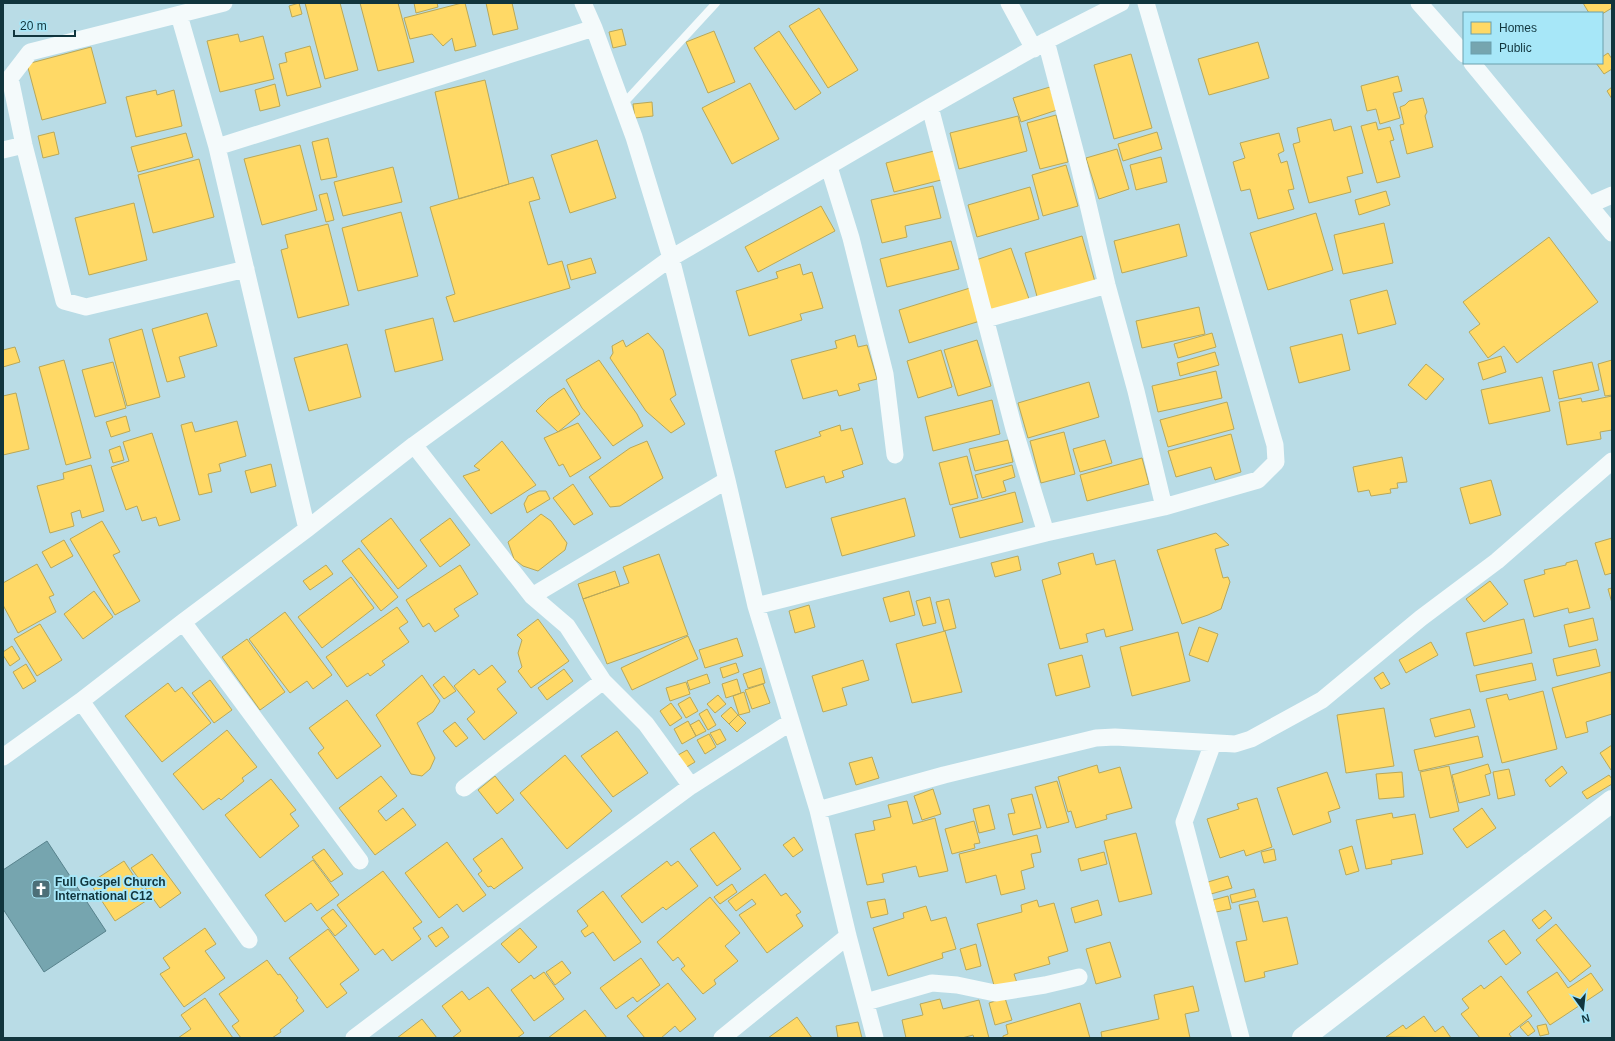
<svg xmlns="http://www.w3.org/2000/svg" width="1615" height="1041" font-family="Arial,sans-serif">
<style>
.homes{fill:#ffd966;stroke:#b8a85a}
.public{fill:#76a5af;stroke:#58838d}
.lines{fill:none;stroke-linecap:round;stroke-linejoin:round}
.lane{stroke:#f4fafb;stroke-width:8}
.street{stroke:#f4fafb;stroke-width:17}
.secondary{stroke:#f4fafb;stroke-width:22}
.labels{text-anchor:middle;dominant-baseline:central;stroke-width:4;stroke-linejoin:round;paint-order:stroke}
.poi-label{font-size:12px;font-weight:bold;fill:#11353d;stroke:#a7e7f8;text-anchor:start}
</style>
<rect width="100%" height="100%" fill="#b9dce6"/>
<path class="homes" d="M299,3L302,14L292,17L289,6Z
M305,3H340L358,70L325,79Z
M360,3H398L414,62L378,71Z
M414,3H437L438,7L416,13Z
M462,3H465L476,46L455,51L452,38L443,46L432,34L410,39L404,18Z
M486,3H512L518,29L493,35Z
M1583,3H1612V8L1602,14V13H1589Z
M819,8L858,70L828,88L789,26Z
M622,29L626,45L613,48L609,32Z
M714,31L735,82L708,93L686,42Z
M779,31L821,93L795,110L754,48Z
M238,34L240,42L263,36L274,79L220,92L207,41Z
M1258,42L1269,78L1209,95L1198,59Z
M310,46L321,87L287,96L279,64L287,62L285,53Z
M91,47L106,103L42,120L27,64Z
M1608,53L1612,59V69L1604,74L1596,63H1602V57Z
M1131,54L1152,128L1114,139L1094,65Z
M1398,76L1402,91L1393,93L1400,118L1380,124L1376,109L1367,111L1361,86Z
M485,80L509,184L459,199L435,92Z
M750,83L779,139L732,164L702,108Z
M275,84L280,106L260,111L255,90Z
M1050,87L1057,110L1021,122L1013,98Z
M1612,87V99L1607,91Z
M156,90L157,95L174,90L182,126L136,137L126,97Z
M1423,98L1427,112L1425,116L1433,147L1407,154L1400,125L1404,124L1400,107L1405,105L1409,101Z
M652,102L653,116L635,118L633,104Z
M1056,115L1068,162L1040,169L1027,123Z
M1018,116L1027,151L959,169L950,133Z
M1331,119L1334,131L1351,126L1363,173L1347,177L1351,192L1309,203L1293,144L1300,142L1297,128Z
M1376,122L1378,130L1390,127L1394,140L1390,141L1400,177L1377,183L1361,126Z
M54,132L59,154L43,158L38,136Z
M1157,132L1162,149L1123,161L1118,144Z
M186,133L193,157L138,172L131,147Z
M1279,133L1284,151L1278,154L1281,163L1287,161L1294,189L1288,190L1294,209L1258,219L1250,189L1241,191L1233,162L1245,158L1240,143Z
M328,138L337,177L321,180L312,142Z
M597,140L616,198L570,213L551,155Z
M300,145L317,210L262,225L244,159Z
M1117,149L1129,189L1099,199L1086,158Z
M934,151L941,180L894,192L886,163Z
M1161,157L1167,182L1136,190L1130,165Z
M199,159L214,217L153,233L138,175Z
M1066,165L1078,206L1043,216L1032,175Z
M393,167L402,202L343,216L334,182Z
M533,177L540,199L529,202L548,265L562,261L570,288L454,322L446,297L455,294L430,207Z
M933,186L941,218L905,226L907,237L882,243L871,200Z
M1030,187L1039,219L977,237L968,205Z
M1386,191L1390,205L1359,215L1355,200Z
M327,193L334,220L326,222L319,195Z
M134,203L147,260L89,275L75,218Z
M821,206L835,231L758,272L745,247Z
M401,212L418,276L358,291L342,228Z
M1316,213L1333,270L1268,290L1250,233Z
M1384,223L1393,263L1343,274L1334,235Z
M328,224L349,305L298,318L281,250L288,248L285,235Z
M1179,224L1187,256L1122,273L1114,241Z
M1082,236L1095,282L1038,300L1025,253Z
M1549,237L1598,302L1517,363L1504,346L1488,358L1469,332L1480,324L1463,302Z
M951,241L959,269L887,287L880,259Z
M1011,248L1029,299L991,312L973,261Z
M591,258L596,273L571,280L567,265Z
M800,264L803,275L812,272L823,308L800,314L802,320L749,336L736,291L778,278L776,272Z
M970,288L980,321L909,343L899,310Z
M1387,290L1396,324L1358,334L1350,300Z
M1199,307L1205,334L1142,348L1136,321Z
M207,313L217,346L179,357L185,377L167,382L152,329Z
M433,318L443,360L395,372L385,330Z
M142,329L160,397L127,406L109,339Z
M648,333L663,350L676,395L670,399L685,424L671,433L646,411L610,358L613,353L612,346L623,340L626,347Z
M1212,333L1216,347L1178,358L1174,344Z
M1342,334L1350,370L1299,383L1290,347Z
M855,335L858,347L867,345L877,379L858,384L860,390L839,396L837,390L803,399L791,360L837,348L835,341Z
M977,340L991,386L958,396L944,350Z
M347,344L361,397L309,411L294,358Z
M15,347L20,362L3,367V350Z
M941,350L952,387L918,398L907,361Z
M1215,352L1219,365L1180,376L1177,363Z
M1501,356L1506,372L1483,380L1478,363Z
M64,360L91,458L66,465L39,367Z
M599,360L637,414L643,426L613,446L582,408L566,380Z
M1612,360V395L1605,396L1598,364Z
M113,362L126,408L95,417L82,370Z
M1592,362L1599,390L1559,399L1553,371Z
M1426,364L1444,379L1426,400L1408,385Z
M1216,371L1222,398L1158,412L1152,386Z
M1542,377L1550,411L1489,424L1481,390Z
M1089,382L1099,417L1028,438L1018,403Z
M564,388L580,414L558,432L536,411L548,399Z
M16,393L29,449L3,455V396Z
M1612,396V430L1600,432L1601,439L1567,445L1559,402L1581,398L1582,402Z
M992,400L1000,434L933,451L925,417Z
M1227,402L1234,429L1168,447L1160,420Z
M126,416L130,431L111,437L106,422Z
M237,421L246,456L219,464L221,471L208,474L212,492L199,495L181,425L192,422L195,432Z
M578,423L601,458L570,477L563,464L559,466L544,438Z
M840,425L841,431L852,428L863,464L842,471L844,477L826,483L824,476L786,488L775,451L821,436L819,432Z
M1064,432L1075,474L1041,483L1030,441Z
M152,433L180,520L159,526L156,517L142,521L137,506L126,510L111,467L129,461L123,442Z
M1231,434L1241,472L1215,480L1211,467L1176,477L1168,451Z
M1008,440L1013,462L975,471L969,449Z
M1105,440L1112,463L1080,472L1073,449Z
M502,441L536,485L491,514L463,476L480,470L474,466Z
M647,441L663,478L620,506L610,507L589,477L630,448Z
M120,446L124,460L113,463L109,450Z
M967,456L978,498L950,505L939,463Z
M1402,457L1407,482L1397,483L1398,488L1390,489L1391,493L1371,496L1369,490L1358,492L1353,467Z
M1142,458L1149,484L1087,501L1080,475Z
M271,464L276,486L251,493L245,471Z
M91,465L104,511L82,518L80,510L71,513L74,526L50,533L37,486L64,479L63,473Z
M1012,465L1015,477L1003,481L1006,491L982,498L975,475Z
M1491,480L1501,515L1470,524L1460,488Z
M573,484L593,514L574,525L553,498Z
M539,491H546L550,499L527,513L524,504L528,496Z
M1015,492L1023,522L960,538L952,508Z
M905,498L915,536L842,556L831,518Z
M541,514L551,521L567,543L565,550L538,571L523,566L514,559L508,542Z
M391,518L427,566L398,589L361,541Z
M450,518L470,545L440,567L420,540Z
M102,521L120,552L113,555L140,601L115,615L70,539Z
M1216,533L1229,545L1215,549L1223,578L1228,577L1230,582L1221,609L1208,615L1182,624L1157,550Z
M1612,538V573L1605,575L1595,543Z
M64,540L73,556L51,568L42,552Z
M359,548L398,597L381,611L342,561Z
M1093,553L1096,565L1115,560L1133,630L1106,637L1104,629L1086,634L1088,642L1060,649L1042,580L1061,574L1058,563Z
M659,554L688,635L607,664L583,599L629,583L623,567Z
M1018,556L1021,570L995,577L991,563Z
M1577,560L1590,608L1569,613L1568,608L1534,617L1524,580L1545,574L1544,570L1566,565V563Z
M37,564L54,595L49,597L56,612L18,633L3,605V583Z
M326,565L333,574L310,590L303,581Z
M460,565L478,594L454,609L459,616L435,632L429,623L423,627L406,600Z
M615,571L620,586L583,599L578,584Z
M351,577L374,608L322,648L298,617Z
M1490,581L1508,604L1484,622L1466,599Z
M1612,588V603L1608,589Z
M94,591L113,617L83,639L64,614Z
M909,591L915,615L890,622L883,598Z
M930,597L936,623L923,626L916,601Z
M949,599L956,628L944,631L936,602Z
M809,605L815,627L795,633L789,611Z
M397,607L408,622L399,628L409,642L382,661L385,665L370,676L368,673L347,687L326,657Z
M285,612L332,675L313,689L307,681L290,693L249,639Z
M1593,618L1598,640L1569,647L1564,625Z
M538,619L569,661L531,688L518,671L522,667L518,653L522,640L517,635Z
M1524,619L1532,653L1474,666L1466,633Z
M40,624L62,660L37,676L14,639Z
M1199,627L1218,634L1208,662L1189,655Z
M945,631L962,692L912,703L896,644Z
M1178,632L1190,681L1132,696L1120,647Z
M688,636L698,659L632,690L621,668Z
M737,638L743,656L705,668L699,650Z
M247,639L285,692L260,710L222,657Z
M1431,642L1438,655L1406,673L1399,660Z
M12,646L20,659L10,666L3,655V652Z
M1596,649L1600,666L1557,676L1553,659Z
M1082,655L1090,687L1056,696L1048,664Z
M863,660L869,680L842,688L847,705L823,712L812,676Z
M736,663L739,672L723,678L720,668Z
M1532,663L1536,680L1480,692L1476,675Z
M26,664L36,681L23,689L13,672Z
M492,665L506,682L497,689L517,713L484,740L467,719L475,712L454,686L474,669L479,675Z
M761,668L765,683L748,688L743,674Z
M564,669L573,681L547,700L538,688Z
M1383,672L1390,684L1381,689L1374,678Z
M1611,672L1612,714L1586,722L1588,732L1566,738L1552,688Z
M707,674L710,683L690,690L687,681Z
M422,675L440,701L433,712L417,723L435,758L430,769L422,776L411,774L376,715Z
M444,676L456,691L444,699L433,685Z
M737,679L741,693L726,698L722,684Z
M210,680L232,710L214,723L192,693Z
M686,682L690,694L670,701L666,688Z
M168,683L175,692L182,687L211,723L162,762L125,716Z
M763,684L770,703L752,709L745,690Z
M1543,691L1557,749L1502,763L1486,699L1507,694L1509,700Z
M744,692L750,712L739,715L733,696Z
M718,695L726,704L715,713L707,704Z
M690,697L698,711L686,718L678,704Z
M347,700L381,746L337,779L318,753L324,748L309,728Z
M671,703L682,718L670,726L660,711Z
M731,707L738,715L729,724L721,716Z
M1384,708L1394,766L1346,773L1337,715Z
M707,709L716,725L708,730L699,714Z
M1470,709L1475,727L1435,737L1430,719Z
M738,715L746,723L737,732L729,724Z
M699,720L706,731L696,736L690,725Z
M688,721L696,736L682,744L674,729Z
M455,722L468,738L456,747L443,731Z
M720,729L726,740L717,745L710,733Z
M227,730L257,767L242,778L244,781L221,800L219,798L203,810L173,774Z
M617,731L648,773L613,797L581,756Z
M709,734L716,747L705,754L697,740Z
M1478,736L1483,757L1419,771L1414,750Z
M1612,745V769L1611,770L1600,753Z
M687,750L695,762L685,768L678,755Z
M565,755L612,811L567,849L520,793Z
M872,757L879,778L856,785L849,763Z
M1488,764L1491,773L1485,775L1490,795L1459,803L1452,775Z
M1097,765L1099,773L1120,767L1132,808L1106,815L1107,819L1076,828L1071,811L1068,812L1058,777Z
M1449,766L1459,811L1430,818L1420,772Z
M1562,766L1567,773L1550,787L1545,780Z
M1509,769L1515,795L1498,799L1493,772Z
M1327,772L1340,808L1328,812L1331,822L1293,835L1277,788Z
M1402,772L1404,797L1379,799L1376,774Z
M1609,775L1612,779V784L1587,799L1582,792Z
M381,776L397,796L378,811L386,821L403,808L416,825L375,855L339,808Z
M495,776L514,800L497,814L478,790Z
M271,779L296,810L290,814L299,826L260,858L225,815Z
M1057,781L1069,822L1047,828L1035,787Z
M933,789L941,814L922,820L914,796Z
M1032,794L1041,828L1013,835L1008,814L1015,813L1011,799Z
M1257,798L1272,847L1246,856L1244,850L1220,858L1207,819L1239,809L1237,804Z
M907,801L913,824L935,818L948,871L919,877L916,866L882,874L884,882L867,885L855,834L875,830L873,821L891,817L888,805Z
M989,805L995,829L979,833L973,809Z
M1482,808L1496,828L1467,848L1453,829Z
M1392,813L1393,818L1415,814L1423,854L1391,860L1392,864L1366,869L1356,820Z
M974,821L980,843L974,844L975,848L952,854L945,829Z
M714,832L741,869L717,886L690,849Z
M1136,833L1152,894L1119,902L1104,841Z
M1037,835L1041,852L1031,854L1034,867L1021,871L1025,889L1001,895L996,875L966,883L959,854Z
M794,837L803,850L793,857L783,845Z
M502,838L523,868L494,889L491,886L488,887L478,874L482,871L473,859Z
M447,842L486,895L463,912L457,904L439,918L405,873Z
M1352,846L1359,871L1346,875L1339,850Z
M324,849L343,874L331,882L312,857Z
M1274,849L1276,860L1264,863L1261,852Z
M1104,852L1107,864L1081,871L1078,859Z
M152,854L181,893L160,908L131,868Z
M313,860L339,895L317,911L311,903L285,922L265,895Z
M124,861L149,899L115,921L90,883Z
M667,861L671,866L678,861L698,886L666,910L663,907L642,923L621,896Z
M383,871L422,922L413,928L421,939L392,961L383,949L375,955L337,905Z
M765,874L781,896L786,893L801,912L796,915L803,926L767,953L739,915L756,904L752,899L736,911L728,901Z
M1228,876L1232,888L1211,894L1208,882Z
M732,884L737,892L720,904L714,897Z
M1254,889L1256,897L1232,903L1230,895Z
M603,891L641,942L614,961L593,932L585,937L581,931L588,926L577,911Z
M1228,896L1231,909L1216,912L1213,900Z
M710,897L740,933L725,946L738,961L714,980L716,984L703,994L681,969L685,966L678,957L673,961L657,942Z
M885,899L888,914L871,918L867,902Z
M1037,900L1039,907L1054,903L1068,951L1048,957L1050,964L1014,974L1017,983L995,989L977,924L1022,912L1021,905Z
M1098,900L1102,915L1075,923L1071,908Z
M1258,901L1263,922L1287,917L1298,964L1264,972L1265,977L1245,982L1236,942L1247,940L1239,905Z
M926,906L931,921L946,917L956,949L942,953L943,958L888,976L873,928L904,918L903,913Z
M333,909L347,926L335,936L321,918Z
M1545,910L1552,918L1539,929L1532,920Z
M1556,924L1591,966L1570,982L1536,940Z
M442,927L449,937L436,947L428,936Z
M205,928L216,944L205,951L225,978L184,1007L160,974L170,968L163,958Z
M520,928L537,947L519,963L501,944Z
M328,929L359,970L340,984L347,993L327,1008L289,958Z
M1504,930L1521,953L1506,965L1488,941Z
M1110,942L1121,977L1096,984L1086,949Z
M976,944L981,966L966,970L960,949Z
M641,958L660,985L637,1002L633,997L616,1009L600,988Z
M267,960L278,975L280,974L298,998L296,1000L304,1011L280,1030L281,1032L272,1038H241L232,1026L239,1021L219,994Z
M562,961L571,973L555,985L546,972Z
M544,972L564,999L534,1021L511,990L531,975L534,979Z
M1557,972L1568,988L1591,973L1603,990L1550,1025L1527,992Z
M1501,976L1532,1016L1509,1034L1512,1038H1480L1461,1014L1469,1008L1462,999L1481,985L1484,989Z
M668,983L696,1019L680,1032L675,1026L661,1038H645L627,1016Z
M1193,986L1199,1011L1185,1014L1190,1038H1102L1101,1032L1159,1019L1154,995Z
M488,987L524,1033L517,1038H452L461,1031L442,1006L462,991L469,1000Z
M205,998L233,1038H178L191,1029L181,1015Z
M1005,998L1012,1020L995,1025L989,1003Z
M940,999L943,1009L979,1000L989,1038H974L973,1035L962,1038H906L902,1020L923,1015L920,1004Z
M1080,1003L1090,1038H1003V1036L1008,1034L1006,1025Z
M585,1010L607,1038H548Z
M1424,1016L1435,1032L1443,1026L1451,1038L1386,1037L1403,1025L1406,1029Z
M797,1017L812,1038H768Z
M422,1019L437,1038H397Z
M1528,1021L1535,1031L1528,1036L1520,1027Z
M858,1022L862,1038H838L836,1026Z
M1546,1024L1549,1034L1540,1036L1537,1026Z"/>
<path class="public" d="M47,841L106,931L44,972L3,909V870Z"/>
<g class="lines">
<path class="lane" d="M622,105L716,3"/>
<path class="street" d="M224,3L30,52L10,78L24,145L64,301L86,307L246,269
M583,3L594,28L634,137L671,258L727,480L756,606L818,810L848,936L875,1038
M1009,3L1034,49
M1419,3L1464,54
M179,15L217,147L307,529
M1046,41L1079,166L1107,285L1136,391L1164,507
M1472,63L1612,233
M930,107L1014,429L1046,533
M217,147L594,28
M3,150L24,145
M829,167L851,238L885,374L895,455
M1589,205L1612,195
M986,319L1107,285
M414,445L532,596L567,626L603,681L646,724L691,786
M532,596L727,480
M756,606L1046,533L1164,507L1258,480L1276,462L1275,445L1146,3
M183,622L360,861
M81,701L249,940
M1213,743L1184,822L1241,1038
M3,757L81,701L183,622L307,529L414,445L671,258L930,107L1046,41L1121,3
M464,788L603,681
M818,810L944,775L1096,738L1115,737L1235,744L1251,739L1322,700L1421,618L1497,561L1612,461
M866,1002L932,983L957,985L995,993L1045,985L1079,977
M354,1038L546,893L691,786L791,722
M722,1038L848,936"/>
<path class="secondary" d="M1303,1038L1612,801"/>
</g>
<defs>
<g id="church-square" transform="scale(1)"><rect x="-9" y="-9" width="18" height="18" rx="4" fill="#4c6f78" stroke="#a7e7f8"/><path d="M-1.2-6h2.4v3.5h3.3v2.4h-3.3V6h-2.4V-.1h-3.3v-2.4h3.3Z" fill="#fff"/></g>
</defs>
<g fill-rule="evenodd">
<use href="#church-square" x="41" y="889"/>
</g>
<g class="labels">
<g class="poi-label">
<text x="55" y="882">Full Gospel Church<tspan x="55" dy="14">International C12</tspan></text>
</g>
</g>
<rect width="1615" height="1041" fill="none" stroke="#11353d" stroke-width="8"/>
<rect x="1463" y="12" width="140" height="52" fill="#a7e7f8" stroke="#6ba0ad"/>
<rect x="1471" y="22" width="20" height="12" fill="#ffd966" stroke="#6ba0ad"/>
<text x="1499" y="32" font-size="12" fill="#11353d">Homes</text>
<rect x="1471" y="42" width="20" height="12" fill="#76a5af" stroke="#6ba0ad"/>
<text x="1499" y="52" font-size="12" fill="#11353d">Public</text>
<g transform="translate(1583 1009) rotate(165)" stroke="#a7e7f8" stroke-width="3" paint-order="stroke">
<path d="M0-3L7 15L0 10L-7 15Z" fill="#11353d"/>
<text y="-6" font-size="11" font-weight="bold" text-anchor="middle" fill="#11353d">N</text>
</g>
<path d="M14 30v6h61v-6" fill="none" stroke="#11353d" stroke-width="2"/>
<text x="20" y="30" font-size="12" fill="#11353d" stroke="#a7e7f8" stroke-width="3" paint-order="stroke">20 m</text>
</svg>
